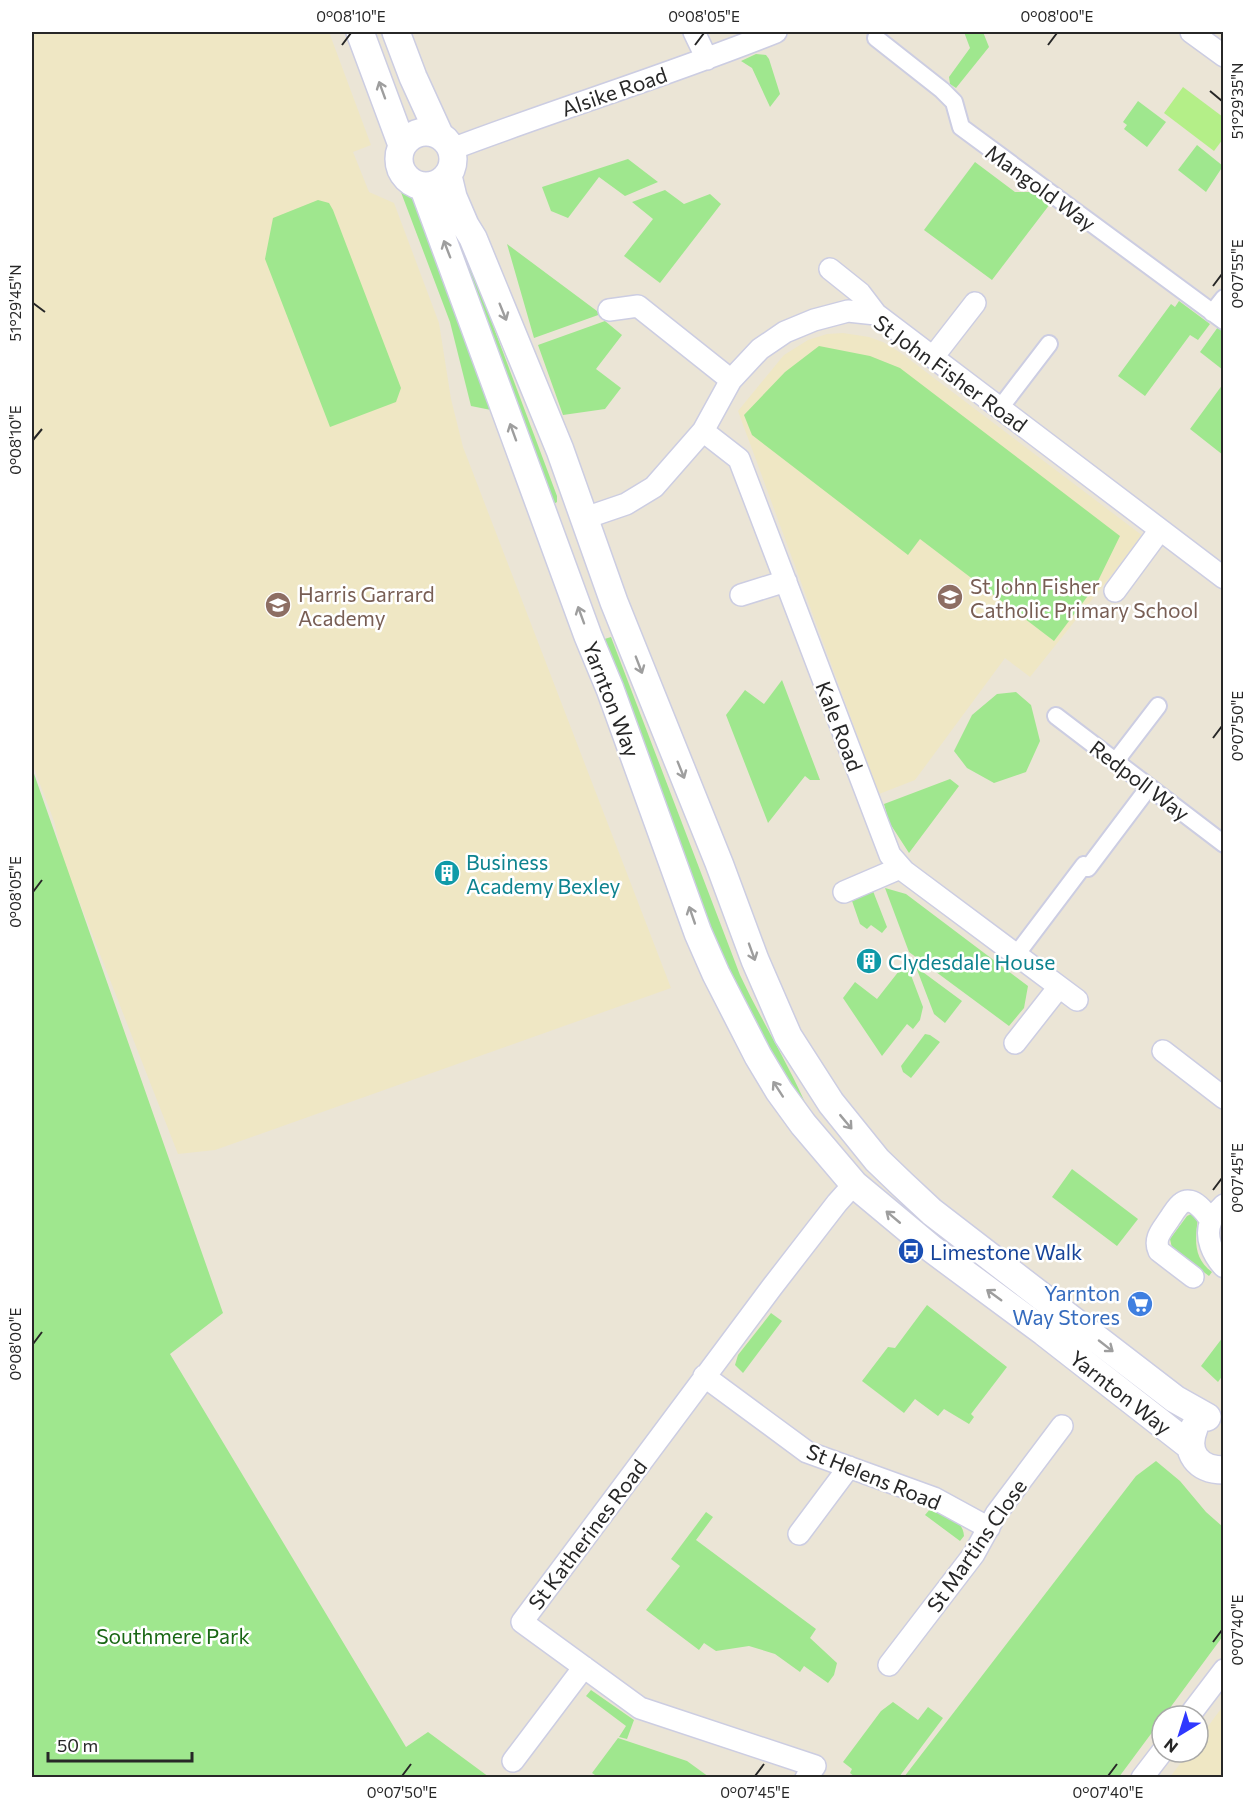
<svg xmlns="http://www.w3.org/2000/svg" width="1255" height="1809" font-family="Commissioner,sans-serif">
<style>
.education{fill:#efe7c4}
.green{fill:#9fe78e}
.pitch{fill:#b4ef88}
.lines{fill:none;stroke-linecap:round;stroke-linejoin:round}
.pedestrian-casing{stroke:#cccde2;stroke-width:20}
.minor-casing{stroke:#cccde2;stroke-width:24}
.tertiary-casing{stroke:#cccde2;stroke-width:30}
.pedestrian{stroke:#fff;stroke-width:16}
.minor{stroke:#fff;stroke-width:21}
.tertiary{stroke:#fff;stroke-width:27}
.oneway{stroke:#9e9e9e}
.ticks{fill:none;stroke:#272727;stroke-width:2}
.labels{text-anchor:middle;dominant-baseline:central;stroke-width:5;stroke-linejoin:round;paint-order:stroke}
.street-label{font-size:21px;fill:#272727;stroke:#fff}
.education-label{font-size:21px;fill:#785e54;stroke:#fff;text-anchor:start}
.culture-label{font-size:21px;fill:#0d838f;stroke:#fff;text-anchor:start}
.transit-label{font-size:21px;fill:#164399;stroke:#fff;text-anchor:start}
.shop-label{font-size:21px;fill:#366cbe;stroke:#fff;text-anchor:end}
.park-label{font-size:21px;fill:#196714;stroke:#fff}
.neatline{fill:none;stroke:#272727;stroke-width:2}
.ticks-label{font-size:15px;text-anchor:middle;fill:#272727}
</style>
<rect width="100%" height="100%" fill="#ebe5d6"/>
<path class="education" d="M32,32H329L371,145L353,152L369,192L394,203L439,323L451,399L463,447L671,988L215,1150L178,1154L62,857L54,821L32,763Z
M843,333L869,337L883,342L901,353L1143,536L1030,677L1005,658L915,780L879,794L738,411L784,355L808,340L827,334Z
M1223,1706V1777H1170L1189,1752H1198V1740Z"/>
<path class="green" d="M964,32H983L989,47L956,88L950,84L949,77L970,48Z
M756,54L766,55L769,59L780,94L770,107L752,68L741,61Z
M1138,101L1166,122L1147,147L1124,129L1127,125L1123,122Z
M1197,145L1223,166L1206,192L1178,170Z
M628,159L658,182L625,196L599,177L568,218L551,211L542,187Z
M975,162L1015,192H1033L1050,204L992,280L924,230Z
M399,187L419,205L491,410L471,406L450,322Z
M665,190L684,204L710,194L721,204L660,283L624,256L653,219L632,202Z
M318,200L329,203L333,210L401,388L396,402L330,427L265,259L273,218Z
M507,244L601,314L534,338Z
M471,267L557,496V502L552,505L461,268Z
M1179,301L1210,324L1198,340L1190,335L1145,396L1118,376L1171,304L1175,307Z
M605,321L622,335L596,369L621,388L605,409L563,415L538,345Z
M1218,327L1223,331V370L1200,352Z
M819,346L870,356L900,368L1120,536L1096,585L1054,641L920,539L908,555L752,435L744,415L785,372Z
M1223,384V455L1190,429Z
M611,637L740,975C762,1022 790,1066 810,1114L740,1006L598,641Z
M782,680L820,780H810L805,776L768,823L726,715L745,690L764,704Z
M1016,692L1031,705L1040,741L1026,772L994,783L967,768L954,751L972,715L997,694Z
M32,768L223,1313L170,1354L406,1747L428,1732L489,1777H32Z
M950,779L959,786L909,853L889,822L884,804Z
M885,888L906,894L1028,986L1024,1008L1009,1026L909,952Z
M873,891L887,927L882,933L871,925L867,929L860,924L852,901Z
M906,962L923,1007L920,1020L913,1029L907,1024L882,1056L843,998L855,982L877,999Z
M916,967L962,1001L945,1023L934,1014Z
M925,1034L930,1035L940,1042L911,1078L903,1072L901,1066Z
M1072,1169L1138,1219L1117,1246L1052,1197Z
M1191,1214L1198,1218C1195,1239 1193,1258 1212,1272L1209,1276L1172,1248L1170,1239L1187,1216Z
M927,1305L1007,1367L971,1414L974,1417L969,1424L944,1409L938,1416L915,1399L904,1413L862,1381L888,1347L895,1348Z
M771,1313L782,1321L743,1373L735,1365L738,1355Z
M1223,1337V1375L1218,1382L1201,1366Z
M1156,1461L1180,1481L1206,1512L1223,1527V1636L1164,1716H1162V1719L1119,1777H904L1136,1476Z
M931,1508C944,1514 963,1519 964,1536L960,1541L925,1515Z
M706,1512L713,1517L696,1540L816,1629L810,1638L837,1663L834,1675L828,1683L804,1666L800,1672L775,1654L749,1646L716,1651L704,1643L699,1650L646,1610L680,1566L671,1559Z
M591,1690L634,1720L627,1739L619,1737L626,1726L586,1696Z
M893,1702L918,1720L928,1707L943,1718L899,1777H855L850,1773L852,1769L843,1762L881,1711Z
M618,1738L687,1761L709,1777H598L592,1773Z"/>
<path class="pitch" d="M1183,87L1223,117V139L1214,151L1164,113Z"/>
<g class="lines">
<g class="pedestrian-casing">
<path id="pedestrian" d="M876,38L942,90L954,102L961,127L1224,321
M1212,313L1224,298
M1000,408L1049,344
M1056,716L1224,844
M1115,762L1158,706
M1016,955L1084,865L1088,868L1149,787"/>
</g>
<g class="minor-casing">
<path id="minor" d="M694,32L707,59
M1191,32L1224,56
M452,149C560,108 669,75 776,32
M830,269L860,293L876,314
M609,310L638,306L731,380
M933,357L975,303
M703,431L739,459L890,855L904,871L1077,1000
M585,518L626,504L654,487L703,431L731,380L760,349L785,332L814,320L848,311L876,314L1224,578
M1115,591L1160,530
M741,595L786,581
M844,892L900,868
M1015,1043L1059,987
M1163,1051L1224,1098
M1224,1205C1220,1209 1213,1215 1211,1221C1204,1237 1213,1255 1224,1267
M1193,1277L1159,1251C1153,1238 1163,1229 1170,1218C1173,1214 1177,1206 1182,1203C1193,1195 1206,1213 1211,1221
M704,1376L807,1452L934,1498L989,1528
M799,1534L849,1467
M889,1665L974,1554L996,1514L1062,1426
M1189,1716L1224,1670
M513,1761L584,1667
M806,1778L815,1766L640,1708L522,1622L772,1287L837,1203L854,1184
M1142,1778L1162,1752"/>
</g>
<g class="tertiary-casing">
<path id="tertiary" d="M360,32L402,145
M396,32L413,77L439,134
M399 159a27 27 0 1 1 54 0a27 27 0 1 1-54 0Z
M448,176L453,197L465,225L473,238L560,450L614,602L719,863L755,960L788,1036L831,1103L877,1160L902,1184L932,1212L1175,1399L1207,1417
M423,186L588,636L610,689L698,933L716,974L758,1056L779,1091L803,1124L854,1184L932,1249L1044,1332L1190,1446
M1194,1428C1184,1453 1198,1470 1224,1470"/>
</g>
<use href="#pedestrian" class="pedestrian"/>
<use href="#minor" class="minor"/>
<use href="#tertiary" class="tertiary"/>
</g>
<defs><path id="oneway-shaft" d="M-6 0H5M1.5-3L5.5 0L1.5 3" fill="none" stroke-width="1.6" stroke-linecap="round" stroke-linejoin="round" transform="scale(1.5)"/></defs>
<g class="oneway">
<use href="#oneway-shaft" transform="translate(382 90) rotate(-110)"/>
<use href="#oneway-shaft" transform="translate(447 249) rotate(-111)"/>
<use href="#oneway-shaft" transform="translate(503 312) rotate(68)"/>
<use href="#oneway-shaft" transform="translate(513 432) rotate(-110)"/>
<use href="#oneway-shaft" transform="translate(581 615) rotate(-110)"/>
<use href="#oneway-shaft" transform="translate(639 665) rotate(69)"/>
<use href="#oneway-shaft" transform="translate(681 770) rotate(68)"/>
<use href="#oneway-shaft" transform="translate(692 915) rotate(-109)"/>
<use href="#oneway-shaft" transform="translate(752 952) rotate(70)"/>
<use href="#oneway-shaft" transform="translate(778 1089) rotate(-123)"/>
<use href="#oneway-shaft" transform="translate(846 1122) rotate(50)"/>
<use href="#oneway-shaft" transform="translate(893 1217) rotate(-140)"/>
<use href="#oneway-shaft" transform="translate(994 1295) rotate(-144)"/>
<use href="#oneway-shaft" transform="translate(1106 1346) rotate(38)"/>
</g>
<path class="ticks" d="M342,45L351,33M695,45L704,33M1048,45L1057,33M1210,91L1222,101M1213,286L1222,274M33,303L45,312M33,440L42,429M1213,738L1222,726M33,892L42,880M1213,1190L1222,1178M33,1344L42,1332M1213,1642L1222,1630M402,1776L411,1764M755,1776L764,1764M1108,1776L1117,1764"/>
<defs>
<g id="school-disc" transform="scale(1.35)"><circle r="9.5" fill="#8d6e63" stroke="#fff"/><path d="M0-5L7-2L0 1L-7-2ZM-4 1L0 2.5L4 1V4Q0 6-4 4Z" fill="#fff"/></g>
<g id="building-disc" transform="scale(1.35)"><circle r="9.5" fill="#0f9aa8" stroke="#fff"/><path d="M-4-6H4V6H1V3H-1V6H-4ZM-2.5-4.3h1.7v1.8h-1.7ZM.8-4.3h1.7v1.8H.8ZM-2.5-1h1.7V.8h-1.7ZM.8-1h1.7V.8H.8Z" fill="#fff"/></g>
<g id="bus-disc" transform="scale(1.35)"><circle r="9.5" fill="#1a4fb4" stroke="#fff"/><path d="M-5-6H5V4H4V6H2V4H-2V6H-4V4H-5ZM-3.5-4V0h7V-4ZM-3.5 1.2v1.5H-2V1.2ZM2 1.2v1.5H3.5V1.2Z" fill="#fff"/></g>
<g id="supermarket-disc" transform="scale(1.35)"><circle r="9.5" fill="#3f7fe0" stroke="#fff"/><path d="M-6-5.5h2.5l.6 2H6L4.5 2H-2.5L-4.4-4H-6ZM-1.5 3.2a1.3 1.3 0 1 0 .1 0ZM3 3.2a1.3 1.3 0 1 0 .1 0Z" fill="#fff"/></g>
</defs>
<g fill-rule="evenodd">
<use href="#school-disc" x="950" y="597"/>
<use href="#school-disc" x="278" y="605"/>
<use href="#building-disc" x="447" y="873"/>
<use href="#building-disc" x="869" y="961"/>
<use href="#bus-disc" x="911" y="1251"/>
<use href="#supermarket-disc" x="1140" y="1304"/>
</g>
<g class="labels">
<g class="street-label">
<text transform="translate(614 91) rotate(-19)">Alsike Road</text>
<text transform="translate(1041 187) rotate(36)">Mangold Way</text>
<text transform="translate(951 373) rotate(36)">St John Fisher Road</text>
<text transform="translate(612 699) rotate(69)">Yarnton Way</text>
<text transform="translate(840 726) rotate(69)">Kale Road</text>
<text transform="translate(1140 780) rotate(37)">Redpoll Way</text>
<text transform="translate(1121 1392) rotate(38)">Yarnton Way</text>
<text transform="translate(874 1476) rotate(22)">St Helens Road</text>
<text transform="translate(587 1534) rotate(-53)">St Katherines Road</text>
<text transform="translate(976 1545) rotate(-55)">St Martins Close</text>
</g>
<g class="education-label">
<text x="970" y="585">St John Fisher<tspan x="970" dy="24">Catholic Primary School</tspan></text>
<text x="298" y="593">Harris Garrard<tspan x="298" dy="24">Academy</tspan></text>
</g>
<g class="culture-label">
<text x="466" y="861">Business<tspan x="466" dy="24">Academy Bexley</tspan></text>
<text x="888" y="961">Clydesdale House</text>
</g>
<g class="transit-label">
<text x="930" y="1251">Limestone Walk</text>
</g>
<g class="shop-label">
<text x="1120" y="1292">Yarnton<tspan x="1120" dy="24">Way Stores</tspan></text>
</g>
<g class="park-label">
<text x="173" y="1635">Southmere Park</text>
</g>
</g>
<rect width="1255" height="1809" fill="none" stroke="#ffffff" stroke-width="66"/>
<g transform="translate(1180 1734) rotate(218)"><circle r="28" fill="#ffffff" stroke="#a9a9a9" stroke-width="1.5"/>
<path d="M0-4.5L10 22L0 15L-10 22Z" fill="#2f38ff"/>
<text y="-9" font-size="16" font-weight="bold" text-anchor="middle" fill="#272727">N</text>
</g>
<path d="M48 1752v9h144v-9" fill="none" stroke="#272727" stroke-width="3"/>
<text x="57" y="1752" font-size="18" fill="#272727" stroke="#ffffff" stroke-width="4.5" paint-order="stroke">50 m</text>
<rect x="33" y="33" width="1189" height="1743" class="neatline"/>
<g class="ticks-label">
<text x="351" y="22">0°08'10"E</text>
<text x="704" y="22">0°08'05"E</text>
<text x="1057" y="22">0°08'00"E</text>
<text transform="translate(1238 101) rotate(-90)" y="5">51°29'35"N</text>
<text transform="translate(1238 274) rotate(-90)" y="5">0°07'55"E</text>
<text transform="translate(16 303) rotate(-90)" y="5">51°29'45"N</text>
<text transform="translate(16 440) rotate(-90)" y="5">0°08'10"E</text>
<text transform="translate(1238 726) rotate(-90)" y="5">0°07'50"E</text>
<text transform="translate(16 892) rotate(-90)" y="5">0°08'05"E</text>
<text transform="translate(1238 1178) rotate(-90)" y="5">0°07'45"E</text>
<text transform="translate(16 1344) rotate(-90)" y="5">0°08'00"E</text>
<text transform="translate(1238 1630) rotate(-90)" y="5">0°07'40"E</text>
<text x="402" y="1798">0°07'50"E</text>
<text x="755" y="1798">0°07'45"E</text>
<text x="1108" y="1798">0°07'40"E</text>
</g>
</svg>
